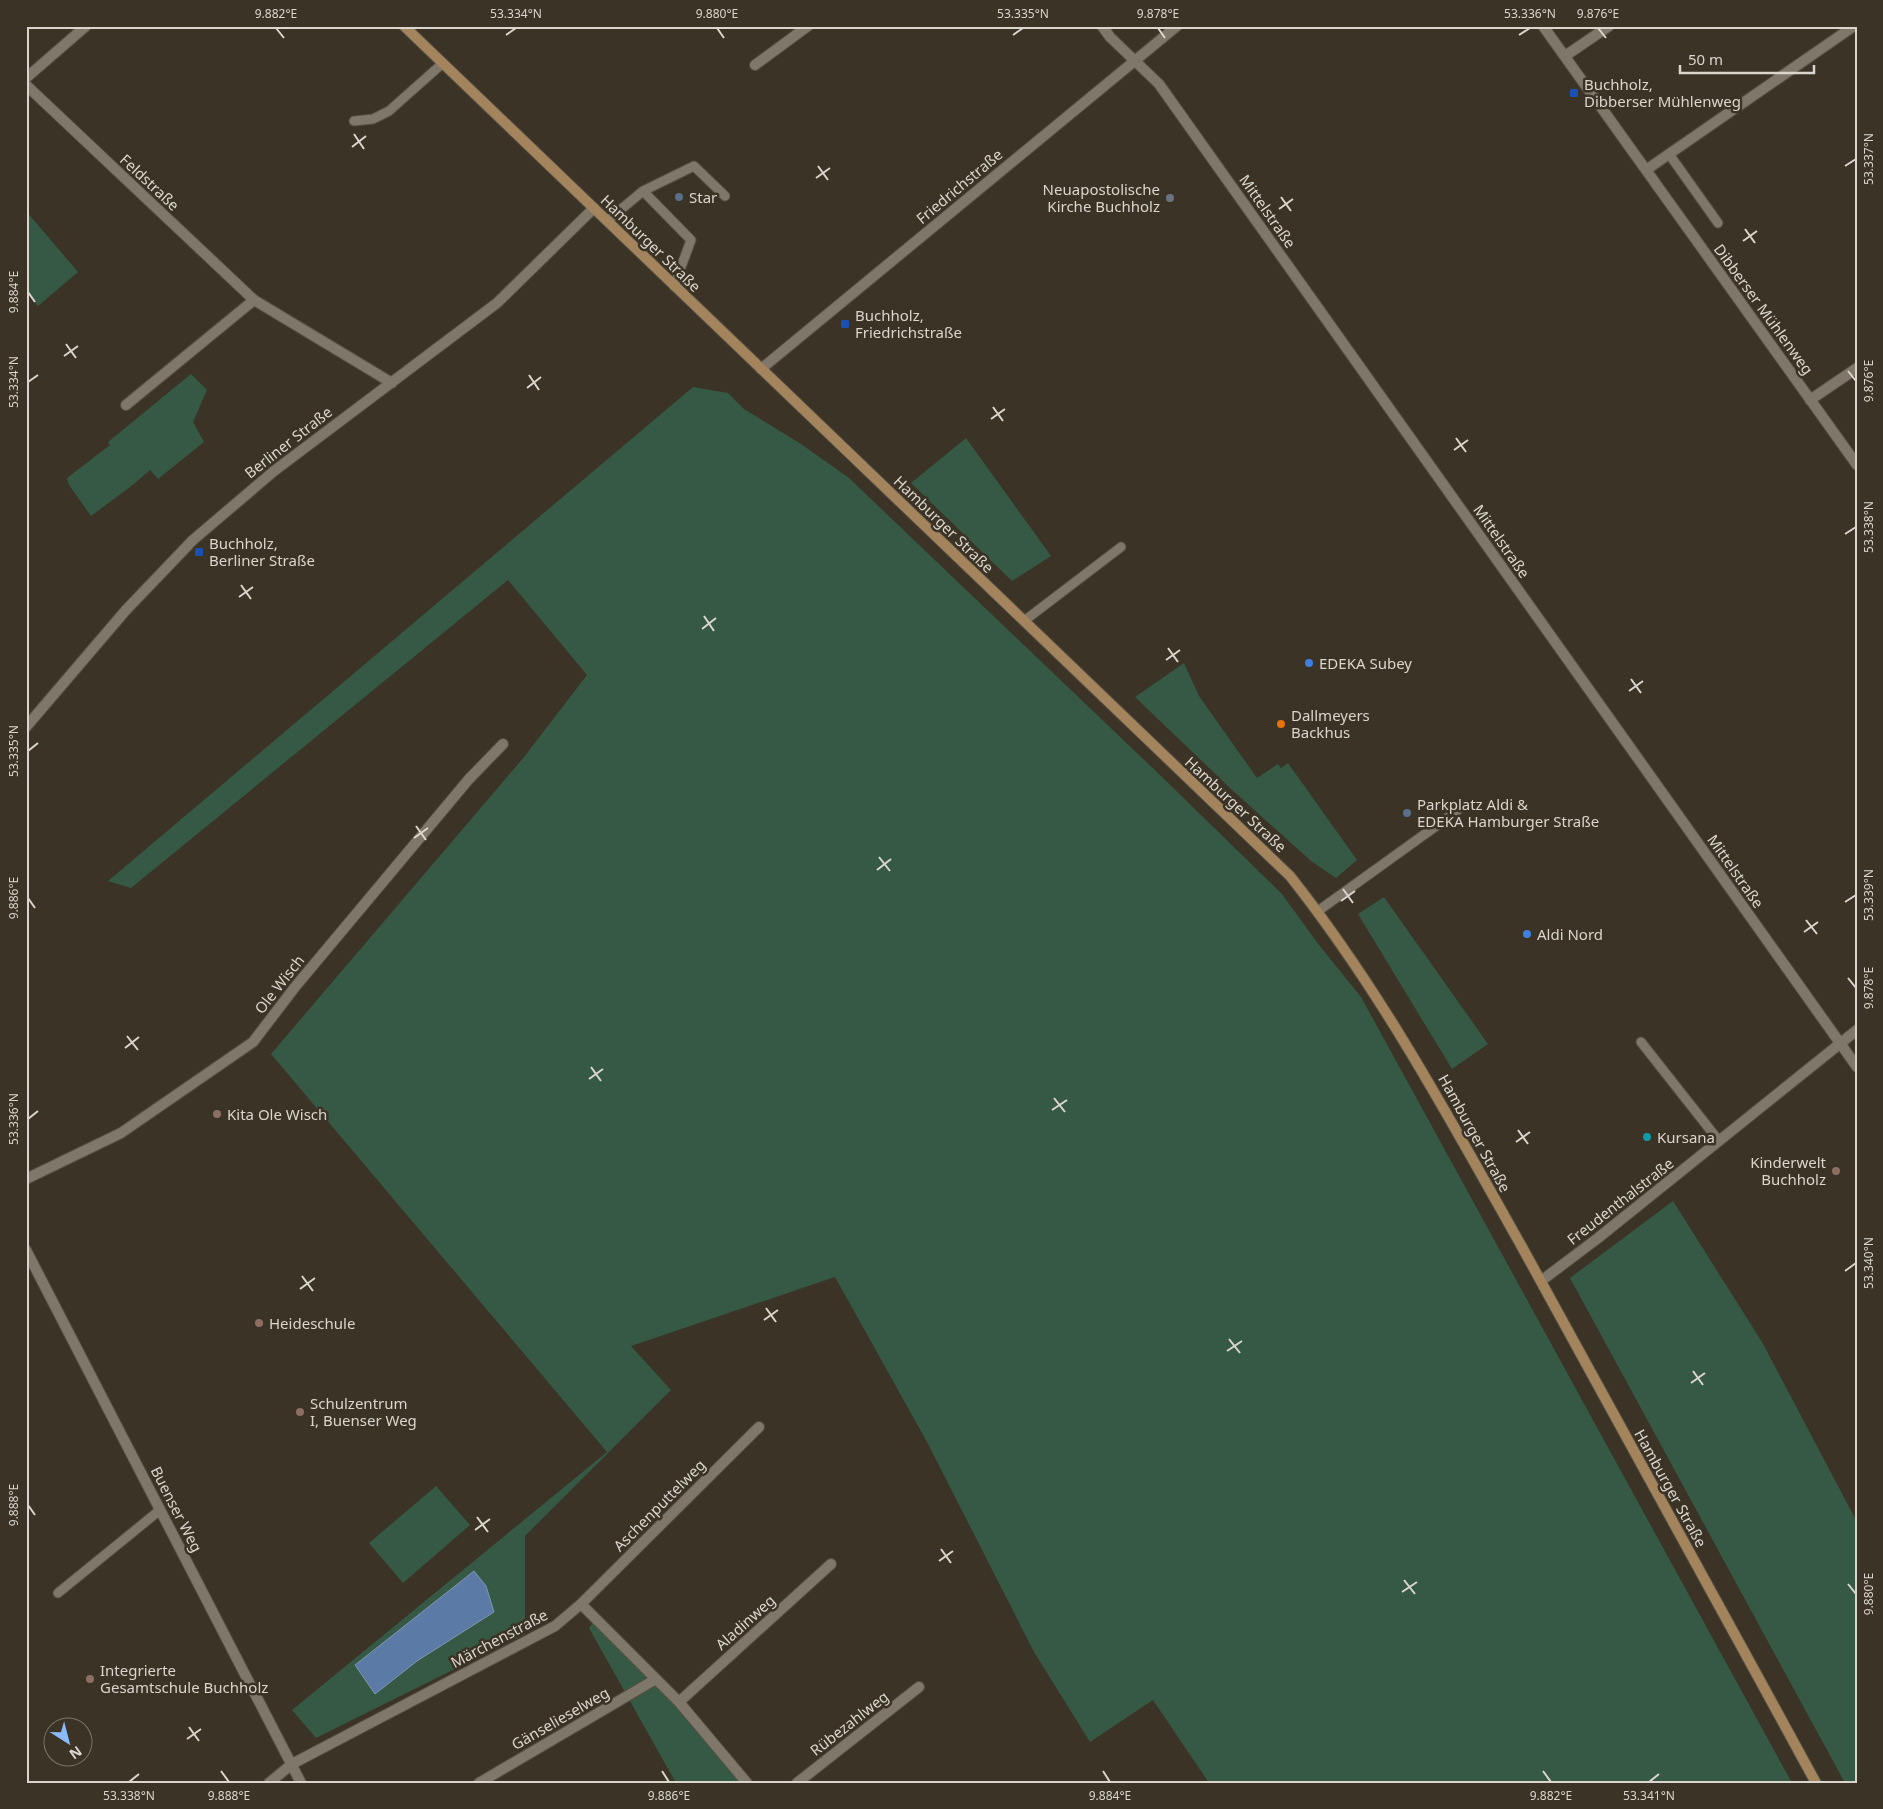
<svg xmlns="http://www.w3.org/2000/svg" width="1883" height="1809" font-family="'Noto Sans',sans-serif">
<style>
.green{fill:#365945}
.water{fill:#5b7ba6;stroke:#8196b2}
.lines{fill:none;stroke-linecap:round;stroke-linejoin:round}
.service-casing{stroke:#554f43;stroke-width:11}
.minor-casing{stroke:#554f43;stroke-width:12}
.secondary-casing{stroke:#554f43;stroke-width:12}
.service{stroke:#7f7769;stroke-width:9}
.minor{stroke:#7f7769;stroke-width:10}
.secondary{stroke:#a4845d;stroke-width:10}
.ticks{fill:none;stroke:#dad6cd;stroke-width:2}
.transit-dot{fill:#1a4fb4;stroke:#3a3326;stroke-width:2}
.service-dot{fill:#5c6f8a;stroke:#3a3326;stroke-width:2}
.worship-dot{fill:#6b7280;stroke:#3a3326;stroke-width:2}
.shop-dot{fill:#3f7fe0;stroke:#3a3326;stroke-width:2}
.food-dot{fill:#e8710a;stroke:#3a3326;stroke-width:2}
.education-dot{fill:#8d6e63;stroke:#3a3326;stroke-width:2}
.culture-dot{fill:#0f9aa8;stroke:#3a3326;stroke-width:2}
.labels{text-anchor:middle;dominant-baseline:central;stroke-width:5;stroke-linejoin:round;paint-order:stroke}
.poi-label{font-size:15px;fill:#dad6cd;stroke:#3a3326;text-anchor:start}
.street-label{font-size:15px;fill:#dad6cd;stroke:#3a3326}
.neatline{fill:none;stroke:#dad6cd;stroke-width:2}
.ticks-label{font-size:12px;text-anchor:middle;fill:#dad6cd}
</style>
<rect width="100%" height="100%" fill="#3a3326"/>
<path class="green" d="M26,211L78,272L38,306L26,293Z
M191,374L207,390L193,422L204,442L158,479L150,470L134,484L91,516L69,485L67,478L110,445L108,442Z
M693,387L728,393L744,409L801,444L849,478L1160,775L1282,894L1319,945L1361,997L1792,1783H1209L1153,1700L1090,1742L1034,1652L927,1442L835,1277L631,1346L671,1390L525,1536V1634L316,1738L292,1710L607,1452L271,1054L524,757L587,675L508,580L131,888L108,881Z
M966,438L1051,556L1012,581L911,483Z
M1184,663L1199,696L1257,778L1278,764L1281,768L1288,763L1357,860L1336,878L1311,861L1231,789L1135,697Z
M1384,897L1488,1044L1452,1069L1358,914Z
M1673,1201L1762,1342L1857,1522V1783H1845L1570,1278Z
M436,1486L470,1525L403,1583L369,1543Z
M596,1619L656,1679L747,1783H676L589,1628Z"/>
<path class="water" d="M474,1571L486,1586L494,1612L417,1661L375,1694L355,1665Z"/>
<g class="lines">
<g class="service-casing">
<path id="service" d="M354,121L373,119L389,111L443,63
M1669,154L1718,223
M643,191L694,166L725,196
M607,221L643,191L691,240L674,286
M1024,621L1121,547
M1318,911L1457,811
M1641,1042L1719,1141
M58,1593L160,1510"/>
</g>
<g class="minor-casing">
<path id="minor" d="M1102,26L1110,37L1159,84L1857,1067
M1543,26L1857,465
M1565,56L1609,26
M755,65L808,26
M26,78L86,26
M26,85L254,300L392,383
M1646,170L1854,26
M761,369L1177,26
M1810,400L1857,368
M126,405L254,300
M26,727L126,610L193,540L274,471L497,303L594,208
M26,1179L121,1133L253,1042L295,987L469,779L503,744
M26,1250L301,1783
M1541,1281L1598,1238L1857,1030
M581,1604L679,1702L747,1783
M679,1702L831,1564
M269,1783L292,1764L555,1626L581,1604L759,1427
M479,1783L656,1679
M797,1783L919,1687"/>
</g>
<g class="secondary-casing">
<path id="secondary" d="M404,26L1290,876C1381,991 1450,1119 1522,1247C1621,1424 1718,1604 1816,1783"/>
</g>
<use href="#service" class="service"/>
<use href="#minor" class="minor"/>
<use href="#secondary" class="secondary"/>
</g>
<path class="ticks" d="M276,28L284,38M717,28L724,38M1158,28L1165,38M1598,28L1606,38M506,35L516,28M1013,35L1023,28M1519,35L1530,28M354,134L364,149M352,147L366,136M818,166L828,180M1845,166L1856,159M816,178L830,168M1281,197L1291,211M1279,209L1293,199M1745,229L1755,243M1743,241L1757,231M28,292L35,302M66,344L76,358M64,356L78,346M1848,371L1856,381M529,375L539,390M28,382L38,375M527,388L541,377M993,407L1003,421M991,419L1005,409M1456,438L1466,452M1454,450L1468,440M1845,534L1856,527M241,585L251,599M239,597L253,587M704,616L714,631M702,629L716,618M1168,648L1178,662M1166,660L1180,650M1631,679L1641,693M1629,691L1643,681M28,751L38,743M416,826L426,840M414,838L428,828M879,857L890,871M877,870L891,859M1343,889L1353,903M28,898L35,908M1341,901L1355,891M1845,902L1856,895M1806,920L1817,934M1804,932L1818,922M1848,978L1856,988M127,1036L138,1050M125,1048L139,1037M591,1067L601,1081M589,1079L603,1069M1054,1098L1065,1112M1052,1110L1067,1100M28,1119L38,1111M1518,1130L1528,1144M1516,1142L1530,1132M1845,1271L1856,1263M302,1276L313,1291M300,1289L315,1278M766,1308L776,1322M764,1320L778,1310M1229,1339L1240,1353M1227,1351L1242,1341M1693,1371L1703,1385M1691,1383L1705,1373M28,1505L35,1515M477,1517L488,1532M475,1530L490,1519M941,1549L951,1563M939,1561L953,1551M1404,1580L1415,1594M1848,1584L1856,1594M1402,1592L1417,1582M189,1727L199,1741M187,1739L201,1729M221,1771L229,1782M662,1771L669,1782M1103,1771L1110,1782M1543,1771L1551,1782M129,1782L139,1774M1649,1782L1659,1774"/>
<g class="transit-dot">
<rect x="1569" y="88" width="10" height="10" rx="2.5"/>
<rect x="840" y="319" width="10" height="10" rx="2.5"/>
<rect x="194" y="547" width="10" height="10" rx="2.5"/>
</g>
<g class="service-dot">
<circle cx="679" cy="197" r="5"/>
<circle cx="1407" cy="813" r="5"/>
</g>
<circle class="worship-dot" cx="1170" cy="198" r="5"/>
<g class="shop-dot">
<circle cx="1309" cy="663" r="5"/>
<circle cx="1527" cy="934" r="5"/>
</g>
<circle class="food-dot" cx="1281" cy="724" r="5"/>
<g class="education-dot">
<circle cx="217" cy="1114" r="5"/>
<circle cx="1836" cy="1171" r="5"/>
<circle cx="259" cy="1323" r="5"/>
<circle cx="300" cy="1412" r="5"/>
<circle cx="90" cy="1679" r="5"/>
</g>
<circle class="culture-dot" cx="1647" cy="1137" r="5"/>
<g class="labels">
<g class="poi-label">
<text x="1584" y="84">Buchholz,<tspan x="1584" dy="17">Dibberser Mühlenweg</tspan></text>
<text x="1160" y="189" text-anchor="end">Neuapostolische<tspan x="1160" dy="17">Kirche Buchholz</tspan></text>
<text x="689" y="197">Star</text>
<text x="855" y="315">Buchholz,<tspan x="855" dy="17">Friedrichstraße</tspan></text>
<text x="209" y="543">Buchholz,<tspan x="209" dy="17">Berliner Straße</tspan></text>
<text x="1319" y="663">EDEKA Subey</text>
<text x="1291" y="715">Dallmeyers<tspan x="1291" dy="17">Backhus</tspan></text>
<text x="1417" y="804">Parkplatz Aldi &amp;<tspan x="1417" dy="17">EDEKA Hamburger Straße</tspan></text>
<text x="1537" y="934">Aldi Nord</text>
<text x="227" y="1114">Kita Ole Wisch</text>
<text x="1657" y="1137">Kursana</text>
<text x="1826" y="1162" text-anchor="end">Kinderwelt<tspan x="1826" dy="17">Buchholz</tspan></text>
<text x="269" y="1323">Heideschule</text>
<text x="310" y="1403">Schulzentrum<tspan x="310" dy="17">I, Buenser Weg</tspan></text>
<text x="100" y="1670">Integrierte<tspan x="100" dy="17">Gesamtschule Buchholz</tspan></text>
</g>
<g class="street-label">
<text transform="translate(150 182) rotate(43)">Feldstraße</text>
<text transform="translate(959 186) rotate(-40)">Friedrichstraße</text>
<text transform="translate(1268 211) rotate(55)">Mittelstraße</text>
<text transform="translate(651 243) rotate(44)">Hamburger Straße</text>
<text transform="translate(1764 309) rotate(54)">Dibberser Mühlenweg</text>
<text transform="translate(288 442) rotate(-38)">Berliner Straße</text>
<text transform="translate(944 524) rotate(44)">Hamburger Straße</text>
<text transform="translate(1502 541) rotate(55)">Mittelstraße</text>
<text transform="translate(1236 804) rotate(43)">Hamburger Straße</text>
<text transform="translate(1736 871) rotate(55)">Mittelstraße</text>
<text transform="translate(279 984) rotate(-52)">Ole Wisch</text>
<text transform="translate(1475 1133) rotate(61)">Hamburger Straße</text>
<text transform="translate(1620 1201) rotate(-38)">Freudenthalstraße</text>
<text transform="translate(1671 1488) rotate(61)">Hamburger Straße</text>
<text transform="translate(659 1505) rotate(-45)">Aschenputtelweg</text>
<text transform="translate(177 1509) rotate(63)">Buenser Weg</text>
<text transform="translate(745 1622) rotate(-42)">Aladinweg</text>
<text transform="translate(499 1638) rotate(-28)">Märchenstraße</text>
<text transform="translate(560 1718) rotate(-30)">Gänselieselweg</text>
<text transform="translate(849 1723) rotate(-38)">Rübezahlweg</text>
</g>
</g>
<rect width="1883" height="1809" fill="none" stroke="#3a3326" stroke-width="55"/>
<g transform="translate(68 1742) rotate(144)"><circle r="24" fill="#3a3326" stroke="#7a7469"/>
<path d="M0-4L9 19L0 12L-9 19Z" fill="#88bafc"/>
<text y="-8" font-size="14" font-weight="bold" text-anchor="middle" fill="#dad6cd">N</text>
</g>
<path d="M1680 65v8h134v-8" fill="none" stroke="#dad6cd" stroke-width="2.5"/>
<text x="1688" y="65" font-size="15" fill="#dad6cd" stroke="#3a3326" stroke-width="4" paint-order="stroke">50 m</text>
<rect x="28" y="28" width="1828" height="1754" class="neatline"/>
<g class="ticks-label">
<text x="276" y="18">9.882°E</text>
<text x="516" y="18">53.334°N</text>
<text x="717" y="18">9.880°E</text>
<text x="1023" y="18">53.335°N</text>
<text x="1158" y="18">9.878°E</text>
<text x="1530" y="18">53.336°N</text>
<text x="1598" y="18">9.876°E</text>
<text transform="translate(1869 159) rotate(-90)" y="4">53.337°N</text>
<text transform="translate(14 292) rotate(-90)" y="4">9.884°E</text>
<text transform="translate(1869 381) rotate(-90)" y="4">9.876°E</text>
<text transform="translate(14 382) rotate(-90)" y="4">53.334°N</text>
<text transform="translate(1869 527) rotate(-90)" y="4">53.338°N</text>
<text transform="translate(14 751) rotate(-90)" y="4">53.335°N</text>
<text transform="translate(1869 895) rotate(-90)" y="4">53.339°N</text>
<text transform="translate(14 898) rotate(-90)" y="4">9.886°E</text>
<text transform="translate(1869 988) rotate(-90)" y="4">9.878°E</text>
<text transform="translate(14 1119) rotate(-90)" y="4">53.336°N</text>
<text transform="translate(1869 1263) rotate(-90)" y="4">53.340°N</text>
<text transform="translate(14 1505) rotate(-90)" y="4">9.888°E</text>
<text transform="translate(1869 1594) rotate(-90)" y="4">9.880°E</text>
<text x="129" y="1800">53.338°N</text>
<text x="229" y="1800">9.888°E</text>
<text x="669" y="1800">9.886°E</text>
<text x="1110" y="1800">9.884°E</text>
<text x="1551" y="1800">9.882°E</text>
<text x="1649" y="1800">53.341°N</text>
</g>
</svg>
